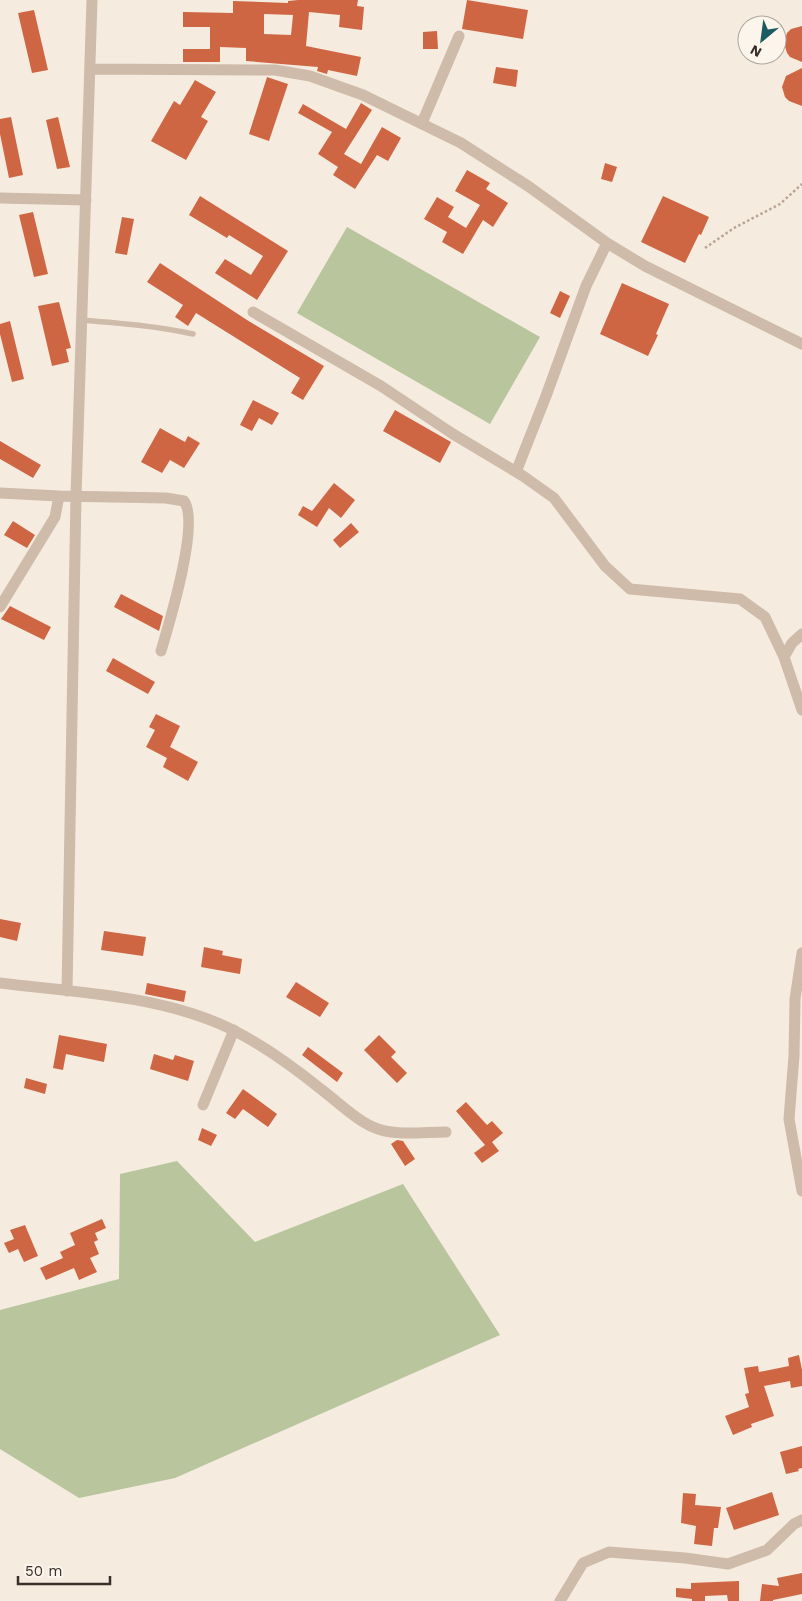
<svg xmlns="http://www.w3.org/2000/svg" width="802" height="1601" font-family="'Work Sans',sans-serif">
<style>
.green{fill:#b8c59d}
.building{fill:#ce6644;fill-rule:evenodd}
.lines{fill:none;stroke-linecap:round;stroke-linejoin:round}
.path{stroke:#baa493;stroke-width:2.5;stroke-dasharray:2.5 2.5;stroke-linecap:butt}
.service{stroke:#cebba9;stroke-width:5.5}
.minor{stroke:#cebba9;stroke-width:11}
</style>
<rect width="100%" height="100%" fill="#f5ebdf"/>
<path class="green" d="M347,227L540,337L490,424L297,313Z
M177,1161L255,1242L403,1184L500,1335L175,1478L79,1498L0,1449V1310L119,1279L120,1174Z"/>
<path class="building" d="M298,0H358L357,6L364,7L362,30L339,27L340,15L309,12L306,46L361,57L357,76L328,70L327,74L317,71L318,67L246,61V48L220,47V62H183V49H210V27H183V12L233,13V1L288,3V1ZM264,14L293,15L291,35L264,34Z
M467,0L528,10L523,39L462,29Z
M34,10L48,70L32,73L18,13Z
M802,26V62L790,57L787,53L784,43L787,33L791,29Z
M437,31L438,49H423V32Z
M496,67L518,70L516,87L493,83Z
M802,68V106L789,101L785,97L782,87L786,76Z
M267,77L288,84L269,141L249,134Z
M195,80L216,92L201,117L208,121L186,160L151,141L174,101L180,105Z
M361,103L372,110L344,154L361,164L382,127L401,138L388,161L377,155L355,189L333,175L338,167L318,154L332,132L298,113L303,104L346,129Z
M11,117L23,175L9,178L0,134V119Z
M58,117L70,167L57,169L46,120Z
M605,163L617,167L612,182L601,179Z
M467,170L490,183L486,189L508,203L493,227L483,220L463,254L442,242L447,232L424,219L437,197L454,207L448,217L466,228L480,205L455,191Z
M200,196L288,251L257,300L215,273L225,259L251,275L263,256L229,235L227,238L189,215Z
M663,196L709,217L701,235L699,234L685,263L641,242Z
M33,212L48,274L34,277L19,215Z
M122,217L134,219L127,255L115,253Z
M160,263L247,320L324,366L303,400L291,393L300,378L196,313L188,326L175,317L183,305L147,282Z
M622,283L669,304L656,334L658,335L648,356L600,334Z
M560,291L570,296L560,318L550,313Z
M59,302L71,348L66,349L69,362L52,366L38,306Z
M10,321L24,379L12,382L0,334V324Z
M253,400L279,413L272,425L259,418L252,431L240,425Z
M395,410L451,442L440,463L383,431Z
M160,428L185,442L188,436L200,443L184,468L170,460L162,473L141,462Z
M0,441L41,465L33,478L0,459Z
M334,483L355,500L341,518L329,508L317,527L298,515L303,506L312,511Z
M13,521L35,535L27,548L4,535Z
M351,523L359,532L340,548L333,540Z
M121,594L163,616L159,631L114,607Z
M10,606L51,627L44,640L1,619Z
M113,658L155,682L148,694L106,671Z
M156,714L180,726L170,747L198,762L188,781L163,767L167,758L146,747L155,730L149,727Z
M0,919L21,923L17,941L0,937Z
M104,931L146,937L143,956L101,950Z
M204,947L223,951L222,955L242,959L240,974L201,967Z
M296,982L329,1003L320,1017L286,997Z
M147,983L186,991L184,1002L145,994Z
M59,1035L107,1044L104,1062L66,1054L63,1070L53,1068Z
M379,1035L396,1052L391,1057L407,1073L397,1083L364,1050Z
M308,1047L343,1073L337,1082L302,1055Z
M154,1054L173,1060L175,1055L194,1061L188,1081L150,1069Z
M26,1078L47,1084L45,1094L24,1088Z
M243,1089L277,1114L268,1127L243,1109L235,1119L226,1113Z
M466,1102L487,1125L492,1121L503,1133L492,1142L499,1151L482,1163L474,1153L485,1145L456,1111Z
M202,1128L217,1135L211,1146L198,1140Z
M397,1140L403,1141L415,1159L405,1166L391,1144Z
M102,1219L106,1228L95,1233L98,1240L94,1242L99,1254L90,1258L97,1272L79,1280L74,1268L46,1280L40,1268L63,1258L60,1252L75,1245L70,1233Z
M25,1225L38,1256L24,1262L18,1249L9,1253L4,1243L14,1239L10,1230Z
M799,1355L802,1370V1386L791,1388L790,1381L764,1386L774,1416L751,1424L752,1427L733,1435L725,1416L749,1407L745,1394L749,1393L744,1368L758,1366L759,1372L789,1366L788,1358Z
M802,1446V1468L798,1469L799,1471L786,1474L780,1452Z
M772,1492L779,1515L734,1530L726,1508Z
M683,1493L696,1494L695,1505L721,1507L718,1528H714L712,1546L694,1544L696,1526L681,1523Z
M802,1573V1594L773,1600V1601H760L762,1584L779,1586L777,1578Z
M739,1581V1601H728L727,1595L705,1596V1601H692V1599L676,1597V1588L691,1589V1583Z"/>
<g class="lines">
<path class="path" d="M705,248L734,228L780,204L802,184"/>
<path class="service" d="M82,320C119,323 157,326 193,334"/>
<path class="minor" d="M91,69L275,70L310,76L363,95L461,143L528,186L607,243L645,266L802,344
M422,123L459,36
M0,198L86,200
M253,312L381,386L453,434L523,476L554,498L605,566L630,589L740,599L765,617L784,657L802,710
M516,472L546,396L586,286L607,243
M0,493L59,496L166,498L184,501C200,523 169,624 161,651
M0,607L55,517L59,496
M784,657L792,643L802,634
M802,953L795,999L794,1056L789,1119L802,1191
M0,983C72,992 153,995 220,1024C257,1040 291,1065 322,1090C338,1102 359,1123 378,1129C399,1136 424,1132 446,1132
M67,991L76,496L92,0
M203,1105L234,1030
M560,1601L583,1563L609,1552L685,1558L728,1564L767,1550L794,1524L802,1520"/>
</g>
<g transform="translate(762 40) rotate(209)"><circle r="24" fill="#fbf5ec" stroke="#aea69e"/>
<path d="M0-4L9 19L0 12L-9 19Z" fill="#1c5b60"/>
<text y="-8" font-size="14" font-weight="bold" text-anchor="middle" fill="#3b2f2a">N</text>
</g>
<path d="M18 1576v8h92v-8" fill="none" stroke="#3b2f2a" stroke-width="2.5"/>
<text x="25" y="1576" font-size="15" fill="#3b2f2a" stroke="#fbf5ec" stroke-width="4" paint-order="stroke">50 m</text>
</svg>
